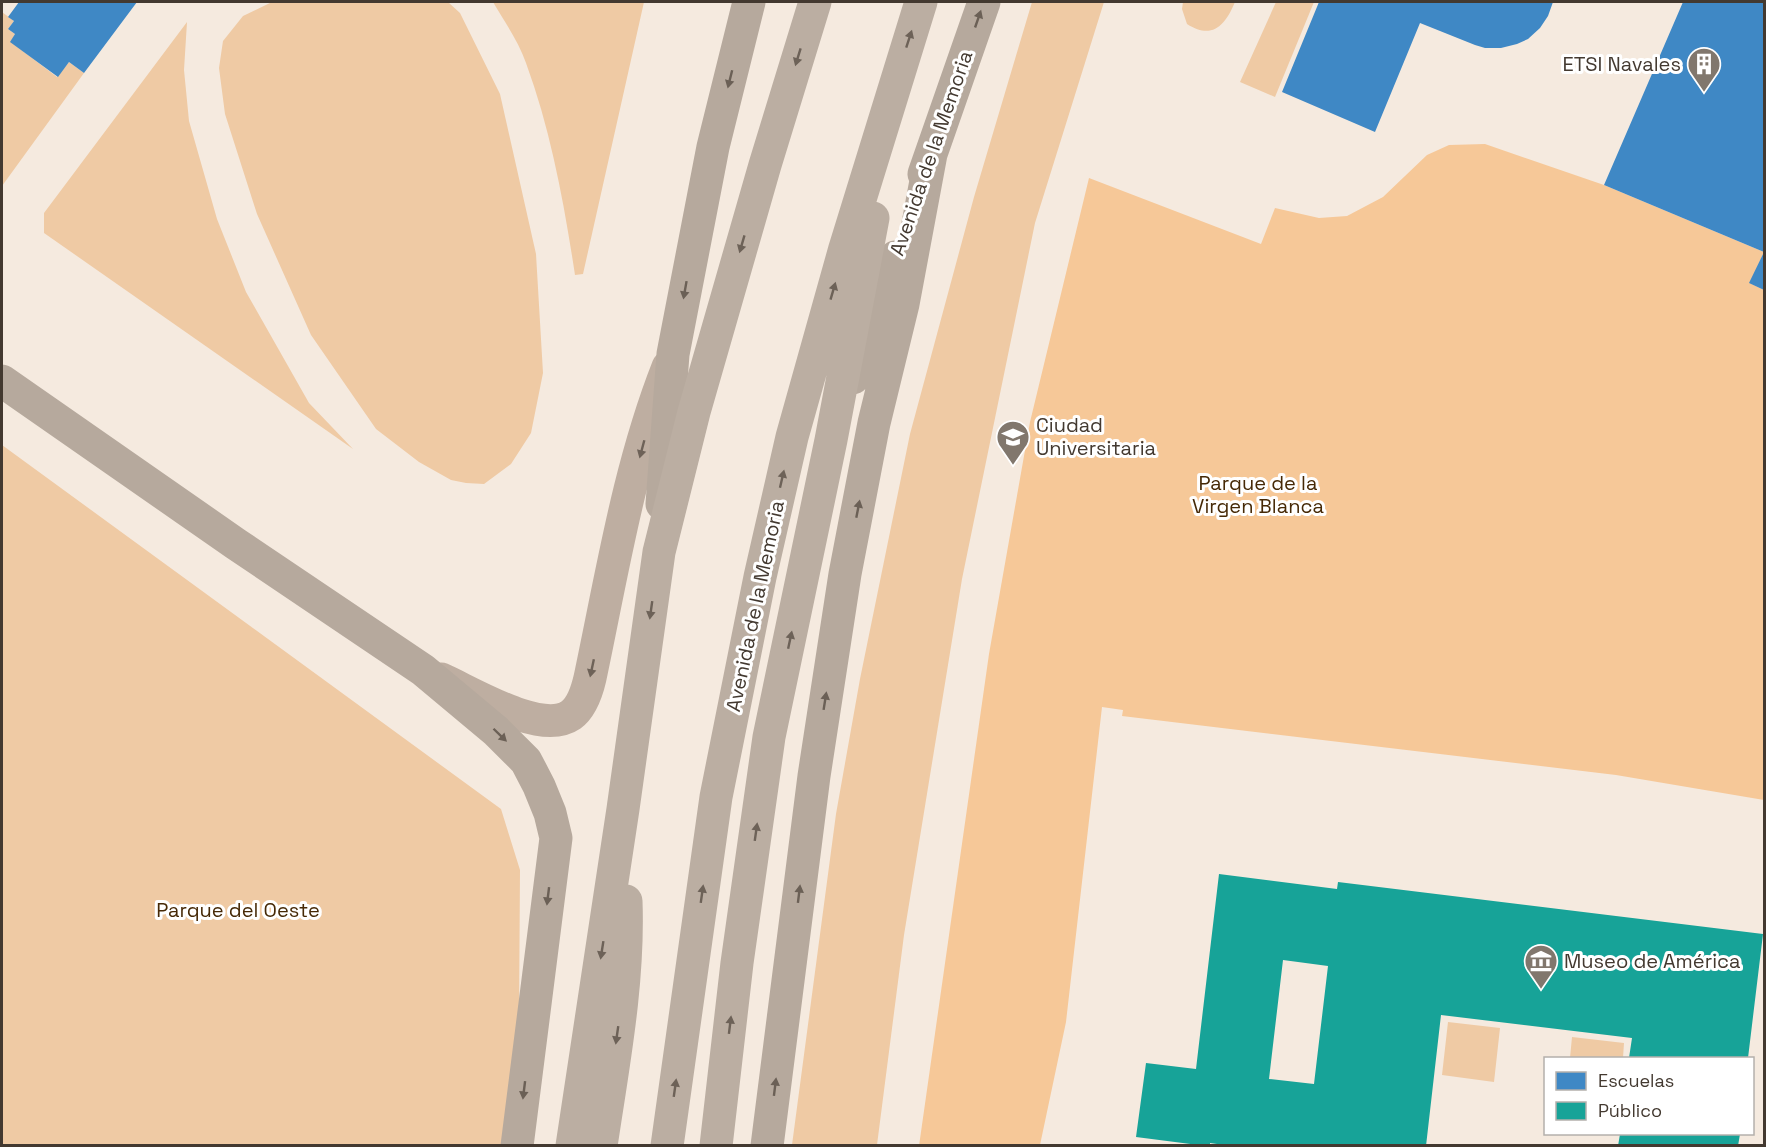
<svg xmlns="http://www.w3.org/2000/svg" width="1766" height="1147" font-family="'Space Grotesk',sans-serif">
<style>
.green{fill:#efcaa4}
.forest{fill:#f6c898}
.schools{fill:#3f88c5}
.public{fill:#17a398;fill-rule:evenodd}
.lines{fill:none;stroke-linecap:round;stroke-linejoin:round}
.minor{stroke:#beaea1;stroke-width:33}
.major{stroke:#b6a99d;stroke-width:33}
.highway{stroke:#bbaea2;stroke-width:33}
.oneway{fill:#6b6056}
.oneway2{fill:#6d6258}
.oneway3{fill:#6e6258}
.labels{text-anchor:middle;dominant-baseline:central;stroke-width:6;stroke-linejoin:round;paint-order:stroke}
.poi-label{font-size:20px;fill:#433930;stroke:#fff;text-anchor:start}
.street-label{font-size:20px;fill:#433930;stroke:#fff}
.park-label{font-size:20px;fill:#462906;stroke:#fff}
</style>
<rect width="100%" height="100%" fill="#f5eadf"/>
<path class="green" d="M272,2H448L460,13L500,94L536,254L543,373L531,433L511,464L484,484L466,483L451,480L419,462L376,429L311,335L257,214L225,114L219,68L223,41L243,16Z
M493,2H644L583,274L575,275C564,203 551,131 526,63C519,42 504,21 493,2Z
M1032,2H1104L1035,223L962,579L904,935L877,1145H792L836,814L860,679L910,434L974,197Z
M1183,2H1235C1225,26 1212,40 1187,24L1182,9Z
M1276,2H1314L1275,97L1240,82Z
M2,12L14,21L8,29L15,34L11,42L57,77L69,62L84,73L2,186Z
M187,22L184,70L189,121L217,219L246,292L309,403L353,449L44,233V213Z
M2,445L501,809L520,870L519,1020L503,1145H2Z
M1448,1022L1500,1028L1494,1082L1442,1075Z
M1572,1037L1624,1043L1623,1058H1570Z"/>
<path class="forest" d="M1485,144L1604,185L1764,252L1750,283L1764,290V800L1616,775L1122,716L1123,710L1102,707L1066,1022L1040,1145L919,1146L989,654L1030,422L1089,178L1261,244L1275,208L1319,218L1347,216L1383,197L1427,155L1449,145Z"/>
<path class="schools" d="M19,2H137L84,73L69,62L58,77L10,42L15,34L8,29L14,21L8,17Z
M1319,2H1553L1548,16L1540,28L1528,39L1517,44L1501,48H1485L1475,45L1420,23L1375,132L1282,92Z
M1683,2H1764V290L1749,283L1764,252L1604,185Z"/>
<path class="public" d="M1219,874L1337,889L1338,882L1763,934L1748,1058H1629L1632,1038L1441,1015L1426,1146H1231L1210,1143V1146H1206L1136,1137L1146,1063L1196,1069ZM1283,960L1328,966L1314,1084L1269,1079Z
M1620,1134H1740L1738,1146H1618Z"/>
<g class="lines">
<path class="minor" d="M441,679C471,692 541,736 571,715C582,707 587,691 590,678C612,574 629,466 668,367"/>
<path class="major" d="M924,174L984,2
M853,378L895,257
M2,381L236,544L423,670L496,731L526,761L539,786L550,813L556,838L517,1146
M662,504L673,354L713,147L749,2
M767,1146L814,776L845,574L874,423L903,304L931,154"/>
<path class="highway" d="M572,1146L623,809L659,552L694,412L765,165L815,2
M601,1146C613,1065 629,983 626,901
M667,1146L716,797L760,577L792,437L845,248L921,2
M716,1146L737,963L769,737L831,440L873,218"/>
</g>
<defs><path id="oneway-solid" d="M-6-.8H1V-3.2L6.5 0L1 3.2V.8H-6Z" transform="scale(1.5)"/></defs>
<g class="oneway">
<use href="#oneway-solid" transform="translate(978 19) rotate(-71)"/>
<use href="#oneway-solid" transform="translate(730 79) rotate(104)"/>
<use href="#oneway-solid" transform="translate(685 290) rotate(100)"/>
<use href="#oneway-solid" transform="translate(858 509) rotate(-79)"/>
<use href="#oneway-solid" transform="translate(825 701) rotate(-81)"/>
<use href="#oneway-solid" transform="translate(500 735) rotate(44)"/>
<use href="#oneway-solid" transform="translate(799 894) rotate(-83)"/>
<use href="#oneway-solid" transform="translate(548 896) rotate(97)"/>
<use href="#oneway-solid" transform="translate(775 1087) rotate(-83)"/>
<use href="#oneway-solid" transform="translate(524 1090) rotate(97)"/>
</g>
<g class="oneway2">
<use href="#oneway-solid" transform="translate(909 39) rotate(-72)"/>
<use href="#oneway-solid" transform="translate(798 57) rotate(107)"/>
<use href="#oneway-solid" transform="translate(742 244) rotate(106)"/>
<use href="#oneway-solid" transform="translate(833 291) rotate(-74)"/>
<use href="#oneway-solid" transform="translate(782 479) rotate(-77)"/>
<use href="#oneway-solid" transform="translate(651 610) rotate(98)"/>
<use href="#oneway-solid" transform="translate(790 640) rotate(-78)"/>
<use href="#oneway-solid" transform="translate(756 832) rotate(-82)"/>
<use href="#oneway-solid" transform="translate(702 894) rotate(-82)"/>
<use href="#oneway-solid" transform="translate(602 950) rotate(99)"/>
<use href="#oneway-solid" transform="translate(730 1025) rotate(-83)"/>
<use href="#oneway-solid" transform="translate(617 1035) rotate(98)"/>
<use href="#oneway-solid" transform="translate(675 1088) rotate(-82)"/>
</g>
<g class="oneway3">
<use href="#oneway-solid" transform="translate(642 449) rotate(105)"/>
<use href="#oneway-solid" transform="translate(592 668) rotate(102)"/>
</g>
<defs>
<g id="building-pin" transform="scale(1.725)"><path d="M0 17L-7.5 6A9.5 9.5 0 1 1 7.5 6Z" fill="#81776d" stroke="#fff"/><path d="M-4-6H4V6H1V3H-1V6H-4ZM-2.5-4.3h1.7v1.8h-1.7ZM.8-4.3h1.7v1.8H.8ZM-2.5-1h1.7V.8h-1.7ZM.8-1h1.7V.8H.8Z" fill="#fff"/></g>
<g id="university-pin" transform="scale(1.725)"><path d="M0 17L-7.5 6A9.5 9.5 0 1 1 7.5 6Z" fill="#81776d" stroke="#fff"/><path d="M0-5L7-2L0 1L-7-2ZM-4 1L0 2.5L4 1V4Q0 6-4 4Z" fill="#fff"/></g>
<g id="museum-pin" transform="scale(1.725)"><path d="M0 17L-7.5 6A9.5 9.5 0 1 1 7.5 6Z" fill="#81776d" stroke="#fff"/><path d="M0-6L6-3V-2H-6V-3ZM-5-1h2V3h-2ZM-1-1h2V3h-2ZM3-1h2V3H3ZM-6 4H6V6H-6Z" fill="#fff"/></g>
</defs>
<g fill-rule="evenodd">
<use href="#building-pin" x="1704" y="64"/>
<use href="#university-pin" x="1013" y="437"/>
<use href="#museum-pin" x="1541" y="961"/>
</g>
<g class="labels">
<g class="poi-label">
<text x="1681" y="64" text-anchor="end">ETSI Navales</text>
<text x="1036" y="425">Ciudad<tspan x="1036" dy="23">Universitaria</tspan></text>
<text x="1564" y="961">Museo de América</text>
</g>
<g class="street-label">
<text transform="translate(931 153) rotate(-71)">Avenida de la Memoria</text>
<text transform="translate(755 606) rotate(-78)">Avenida de la Memoria</text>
</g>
<g class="park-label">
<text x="1258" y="483">Parque de la<tspan x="1258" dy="23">Virgen Blanca</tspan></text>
<text x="238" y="910">Parque del Oeste</text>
</g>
</g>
<rect width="1766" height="1147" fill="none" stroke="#433930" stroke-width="6"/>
<rect x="1544" y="1057" width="210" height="78" fill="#ffffff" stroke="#b4b0ac" stroke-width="1.5"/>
<rect x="1556" y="1072" width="30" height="18" fill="#3f88c5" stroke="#b4b0ac" stroke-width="1.5"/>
<text x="1598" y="1087" font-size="18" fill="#433930">Escuelas</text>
<rect x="1556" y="1102" width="30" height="18" fill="#17a398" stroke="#b4b0ac" stroke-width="1.5"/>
<text x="1598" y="1117" font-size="18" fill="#433930">Público</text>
</svg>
